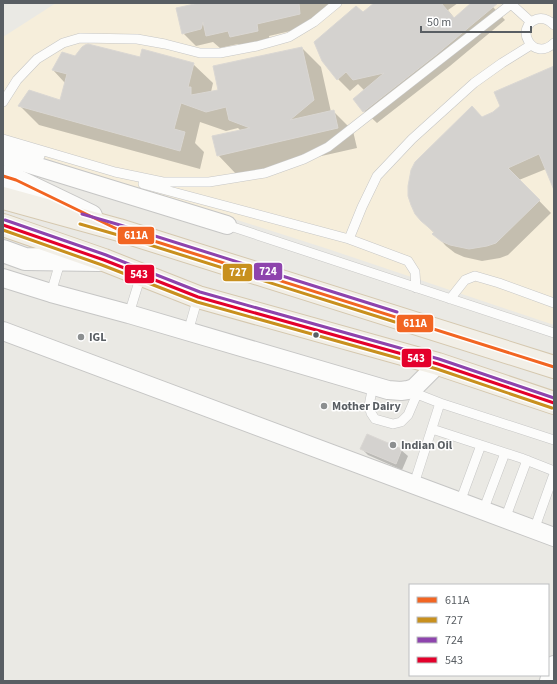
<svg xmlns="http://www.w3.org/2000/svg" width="557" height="684" font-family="'Source Sans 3',sans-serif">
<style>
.commercial{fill:#f6eedb}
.shadow{fill:#0003}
.building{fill:#d4d2cf;stroke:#dad7d3}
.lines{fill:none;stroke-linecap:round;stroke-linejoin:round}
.service-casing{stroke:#c6c6c5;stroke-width:10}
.minor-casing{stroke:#c6c6c5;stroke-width:20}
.tertiary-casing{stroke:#c6c6c5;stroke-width:24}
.primary-casing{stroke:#d5c8af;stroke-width:24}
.service{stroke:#fcfcfb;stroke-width:9}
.minor{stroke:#fcfcfb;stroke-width:18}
.tertiary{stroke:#fcfcfb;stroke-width:22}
.primary{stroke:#f2efe7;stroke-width:22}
.bus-1-casing{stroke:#fff;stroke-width:6}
.bus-2-casing{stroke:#fff;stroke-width:6}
.bus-3-casing{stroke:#fff;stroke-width:6}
.bus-4-casing{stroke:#fff;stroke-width:6}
.bus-1{stroke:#f26522;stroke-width:3}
.bus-2{stroke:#c8901e;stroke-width:3}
.bus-3{stroke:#8e44ad;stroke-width:3}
.bus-4{stroke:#e4002b;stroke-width:3}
.bus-dot{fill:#595e63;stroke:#fff;stroke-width:1.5}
.poi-dot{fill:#8c8f90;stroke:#fff;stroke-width:1.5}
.labels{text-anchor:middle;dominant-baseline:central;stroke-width:3;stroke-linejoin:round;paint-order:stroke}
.poi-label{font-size:12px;font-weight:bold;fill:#595e63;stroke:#fff;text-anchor:start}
.line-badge{stroke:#fff;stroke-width:1.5}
.badge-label{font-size:11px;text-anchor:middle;font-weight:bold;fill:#fff}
</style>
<rect width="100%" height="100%" fill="#eae9e4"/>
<path class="commercial" d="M56,3H554V325L328,249L3,145V37Z"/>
<path class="shadow" d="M203,3H332L312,26L269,36L270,43L243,49L238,44L220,48L213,42L196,46L183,33Z
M376,3H458L448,10L455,19L472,3H486L493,7L505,20L450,66L377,123L364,111L365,91L358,84L350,91L338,79L363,14Z
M302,48L321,67L331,112H334L353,131L357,148L237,175L218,155L241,131L238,128L226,131L200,122L195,143L204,152L200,169L39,125L20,106L61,101L65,83L53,70L63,53L76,57L140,58L193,64L213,83L211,92L219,90Z
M554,67V188L546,169L519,180L551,213L508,255L500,258L482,261L464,257L455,253L446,246L422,220L483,118L493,113Z
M361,448L401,450L408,456L402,470L368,455Z"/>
<path class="building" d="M199,3H299L300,14L257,24L258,31L230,37L228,31L206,36L203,22L201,29L182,34L176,8Z
M374,3H441L454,18L471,3H498L437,54L363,112L353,99L384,73L353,80L346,72L337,80L322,61L314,42L356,6L363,12Z
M88,44L140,57L142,49L194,63L188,87H191V95L218,90L213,66L302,47L314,100L290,120L334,110L338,128L217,156L212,136L250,128L229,120L226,107L206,112L181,103L174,129L185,132L180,151L18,106L29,90L60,100L67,74L52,70L62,52L75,56L82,47L85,45Z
M554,66V190L539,154L508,168L540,200L496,243L487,246L469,249L450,245L441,241L432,234L434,232L421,221L415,214L411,205L408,196V186L411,170L415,162L472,106L482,117L493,112L500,106L494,92Z
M367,434L402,449L396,464L360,449Z"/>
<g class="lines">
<g class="service-casing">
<path id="service" d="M510,3L531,22
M554,25C549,20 544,17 537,19C513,27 533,63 554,43
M3,102L17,80L37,59L63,43L80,38L137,39L165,44L200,53H220L257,46L289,37L314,22L337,3
M3,139L115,172L163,182H209L265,173L304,159L328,147L511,4
M3,146L40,156
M143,184L349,239L408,261L415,272L416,288
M227,225L554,333
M349,239L362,207L377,176L412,139L474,83L502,63L531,45
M51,293L61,259
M450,299L465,280L475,276L499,283L554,303
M129,314L141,275
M188,332L198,297
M373,385L369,406L371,413L375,419L393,424L401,422L408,415L417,394
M412,392L440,403
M432,429L521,458L554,471
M414,484L440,403L554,440
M460,502L481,445
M483,511L505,453
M505,519L527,460
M534,530L554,474"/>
</g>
<g class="minor-casing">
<path id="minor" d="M3,156L227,225
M3,278L51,293L129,314L388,390L401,391L408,390L414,388L438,364
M3,331L554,537
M549,681L554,665"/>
</g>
<g class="tertiary-casing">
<path id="tertiary" d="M3,176L16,180L91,216
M3,251L25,259L99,260"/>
</g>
<g class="primary-casing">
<path id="primary" d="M3,198L119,230L554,367
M3,225L104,260L198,297L438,364L554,403"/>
</g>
<use href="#service" class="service"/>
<use href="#minor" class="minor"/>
<use href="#tertiary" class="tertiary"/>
<use href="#primary" class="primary"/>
<g class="bus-1-casing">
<path id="bus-1" d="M3,176L16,180L119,230L554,367"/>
</g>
<g class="bus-2-casing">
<path id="bus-2" d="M80,224L118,235L395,322
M3,230L102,265L197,302L437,369L552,408"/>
</g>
<g class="bus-3-casing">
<path id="bus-3" d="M82,214L120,225L397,312
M5,220L106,255L200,292L439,359L554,398"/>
</g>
<g class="bus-4-casing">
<path id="bus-4" d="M3,225L104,260L198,297L438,364L554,403"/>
</g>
<use href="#bus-1" class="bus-1"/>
<use href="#bus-2" class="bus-2"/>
<use href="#bus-3" class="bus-3"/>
<use href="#bus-4" class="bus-4"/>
</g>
<circle class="bus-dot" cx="316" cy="335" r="3.5"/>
<g class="poi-dot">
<circle cx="81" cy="337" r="4"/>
<circle cx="324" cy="406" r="4"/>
<circle cx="393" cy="445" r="4"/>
</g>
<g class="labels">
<g class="poi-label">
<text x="89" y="337">IGL</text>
<text x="332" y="406">Mother Dairy</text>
<text x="401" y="445">Indian Oil</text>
</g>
</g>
<g class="line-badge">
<rect x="117" y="226" width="38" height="19" rx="4" fill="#f26522"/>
<rect x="253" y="262" width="30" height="19" rx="4" fill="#8e44ad"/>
<rect x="222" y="263" width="31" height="19" rx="4" fill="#c8901e"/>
<rect x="124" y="264" width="31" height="20" rx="4" fill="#e4002b"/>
<rect x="396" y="314" width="38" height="19" rx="4" fill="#f26522"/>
<rect x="401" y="348" width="31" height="20" rx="4" fill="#e4002b"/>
</g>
<g class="badge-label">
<text x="136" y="239">611A</text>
<text x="268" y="275">724</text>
<text x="238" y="276">727</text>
<text x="139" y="278">543</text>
<text x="415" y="327">611A</text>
<text x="416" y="362">543</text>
</g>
<rect width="557" height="684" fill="none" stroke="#595e63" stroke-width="8"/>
<rect x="409" y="584" width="140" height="92" fill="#ffffff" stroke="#bdbfc1"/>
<rect x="417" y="597" width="20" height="6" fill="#f26522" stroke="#bdbfc1"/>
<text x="445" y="604" font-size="12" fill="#595e63">611A</text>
<rect x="417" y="617" width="20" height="6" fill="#c8901e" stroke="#bdbfc1"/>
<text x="445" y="624" font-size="12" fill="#595e63">727</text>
<rect x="417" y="637" width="20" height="6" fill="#8e44ad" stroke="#bdbfc1"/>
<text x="445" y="644" font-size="12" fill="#595e63">724</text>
<rect x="417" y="657" width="20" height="6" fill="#e4002b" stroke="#bdbfc1"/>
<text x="445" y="664" font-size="12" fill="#595e63">543</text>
<path d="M421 26v6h110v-6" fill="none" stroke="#595e63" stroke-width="2"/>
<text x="427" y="26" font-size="12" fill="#595e63" stroke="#ffffff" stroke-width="3" paint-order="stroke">50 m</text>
</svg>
